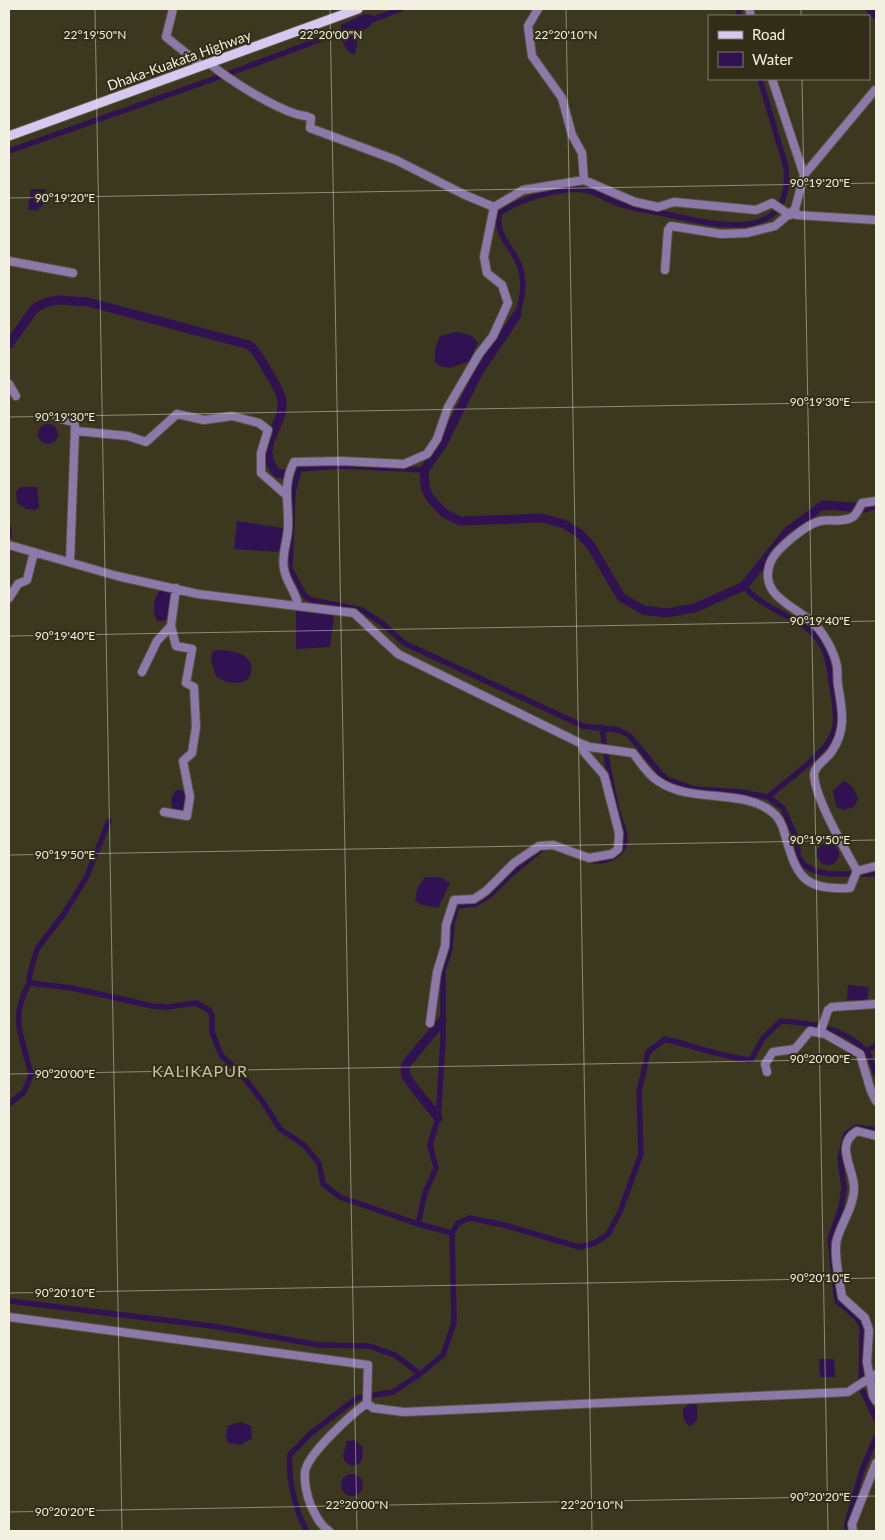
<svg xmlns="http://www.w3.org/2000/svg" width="885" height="1540" font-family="Lato,sans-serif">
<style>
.water{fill:#301151}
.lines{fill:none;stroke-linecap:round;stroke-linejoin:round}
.canal{stroke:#301151;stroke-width:5.5}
.river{stroke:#301151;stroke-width:9}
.minor-casing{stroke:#59553f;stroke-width:10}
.major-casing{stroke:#59553f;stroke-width:11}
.minor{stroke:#8c79aa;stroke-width:8}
.major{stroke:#d6c8f0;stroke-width:9}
.ticks{fill:none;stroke:#f2f0e1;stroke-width:1;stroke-opacity:0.45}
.labels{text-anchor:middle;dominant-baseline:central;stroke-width:4;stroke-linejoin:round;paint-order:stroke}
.street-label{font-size:14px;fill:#f2f0e1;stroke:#322d16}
.quarter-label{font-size:16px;letter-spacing:1px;fill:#c7c2a5;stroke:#322d16}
.ticks-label{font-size:12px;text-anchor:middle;fill:#f2f0e1;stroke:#322d16;stroke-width:4;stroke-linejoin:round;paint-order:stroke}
</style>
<rect width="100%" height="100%" fill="#3c3820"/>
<path class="water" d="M365,14L373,15C373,25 369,29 360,30C355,38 359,47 354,55C342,49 341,36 341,25Z
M31,189H46L42,207H39V211L28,209Z
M456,332L470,335L478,342L470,361L450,368L439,366L435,362V349L440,336Z
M38 434a10 10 0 1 1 20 0a10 10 0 1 1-20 0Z
M20,487H37L39,507L36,510L26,509L17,503L16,492Z
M237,521L283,528L280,550L278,552L234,549Z
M167,589L172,594L169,617L164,621H157C152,611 153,597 161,590Z
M296,609L334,615L330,647L296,649Z
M218,650C236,650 261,657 248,679C240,686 224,683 216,676L211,660L212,652Z
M843,781C852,783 855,791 858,799L854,807L844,810L836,807L833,791Z
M176,790H181L187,793L185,811L173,810C170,802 171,797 176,790Z
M817 854a11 11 0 1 1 22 0a11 11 0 1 1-22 0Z
M425,877H439L450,883L438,908L422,905L415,901L417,889Z
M848,985L869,987L867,1002L847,1000Z
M819,1359H834L835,1377H820Z
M689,1404L697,1405V1421L690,1426C683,1422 683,1416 683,1409Z
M240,1422L251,1426L252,1438L241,1445L228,1443L226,1435L228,1426Z
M354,1440L362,1446L363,1456L360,1463L352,1466L345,1462L343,1456L347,1441Z
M341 1485a11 11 0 1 1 22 0a11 11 0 1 1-22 0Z"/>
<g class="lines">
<path class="canal" d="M738,9L740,16
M366,22L401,9
M9,151L236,71L348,29
M517,315C523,297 526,280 518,262C510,245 494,233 500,213C520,199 559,187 584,190C596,191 607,200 619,204C639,210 659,212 679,217C727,227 793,240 786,167L760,79
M424,470L342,466L299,469L293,492L290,569L305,596L311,600L362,610L382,623L404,643L583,726L618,730L629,735L660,773L667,779L694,789L740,792L768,797C787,780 831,751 835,727C837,712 834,696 831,681C829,662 825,643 809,630C788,613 762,608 744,586
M9,528V536
M768,797L783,808L797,840L798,856L804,865L815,871L830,874H876
M109,821L86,878L63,915L37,949L29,977L31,983L72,988L152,1006L168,1007L196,1003L209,1010L212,1015V1032L221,1055L242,1075L263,1102L280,1129L304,1145L319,1163L323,1184L340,1197L418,1224L452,1233
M587,859C601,865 624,857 625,840C626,831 619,819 617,810C611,782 605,756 602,727
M866,1051L876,1045
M9,1104L24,1092L31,1075C23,1036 8,1021 30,981
M876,1130L856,1127L846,1134L840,1158L844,1187L841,1208L830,1239L837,1301L857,1318L862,1327L861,1388L876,1419
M420,1224H418L425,1193L436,1168L430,1145L438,1118L439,1104L443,1040V970L450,949L452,923L457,906L475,904L489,896L509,876L543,848H547
M9,1301L212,1326L319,1345L369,1346L395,1355L420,1374L443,1355L454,1323L452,1233L458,1223L470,1218L504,1225L579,1247L595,1243L608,1234L620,1212L641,1154L639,1092L648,1052L665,1039C694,1046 722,1057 751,1060L763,1038L781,1021C811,1023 842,1027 865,1050C871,1055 873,1068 876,1075
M307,1531C295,1510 288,1480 290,1455L310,1434L357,1398L393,1392L420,1374
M847,1531V1524L862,1470L876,1437"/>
<path class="river" d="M870,9L876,15
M517,315L478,373L442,445L424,470L425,487L430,498L444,513L460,521L542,518L564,524L579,533L591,546L621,597L643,610L666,613L695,608L744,586L788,531L823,505L865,508L876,505
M9,344L35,308L47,302L58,300L88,302L249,345C257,350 262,362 267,370C272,379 281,391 282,401C285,427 253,446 277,473L296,476
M438,1118C430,1105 411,1087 406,1075C404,1070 405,1067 407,1063L442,1021"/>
<g class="minor-casing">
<path id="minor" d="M173,9L166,37L202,66
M538,9L528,26L532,56L562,98L572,135L582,153L584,180
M749,9L751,16
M209,63C229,80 271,106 296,114C302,116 306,115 311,118L310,128L396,160L465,195L494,207
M804,175L875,90
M795,209L796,215L876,220
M9,261L73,273
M665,270L668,230L671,226L721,234L747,233L775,226L795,209L804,175L772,79
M9,384L16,396
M57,418L74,422L76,431L128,436L146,442L177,414L204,420L232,416L259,423L268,430L261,453V473L285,494
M9,545L117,576L198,594L354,613L398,654L582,744L590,747L633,753C640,762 648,775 658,781C691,804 742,788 772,812C779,817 783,827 785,835C797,877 803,890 850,888L857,871C845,849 814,797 814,774C815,765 828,758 832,751C847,729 842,709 838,685C837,679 838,673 837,666C834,651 823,631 811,621C792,605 757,594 771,561C777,548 807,524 820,521C830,519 846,523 854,516C857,513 860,507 862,503L876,501
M70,562L75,429
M9,598L18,584L27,580L34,552
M298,605C296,592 286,582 284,569C281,555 288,540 288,527C289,502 282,486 294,462L342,461L404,464L427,454L437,439L448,407L479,354L493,336L508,303L502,285L487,273L484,257L494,207L523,190L584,180L635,202L658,207L674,202L756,210L772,203L790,215
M142,672L157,641L171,626
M164,812L187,816L190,797L183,761L192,753L196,727L194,687L186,683L192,649L176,646L171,626L176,588
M857,871L876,866
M430,1023L437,972L445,946L446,925L454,900L474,899L486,891L514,863L539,846L553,845L589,858L612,854L618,849L619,833L604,775L584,752L582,744
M820,1033L828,1010L832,1007L876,1004
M767,1072L765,1064L773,1052L795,1049L810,1031L825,1034L860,1054L871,1091L876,1101
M876,1136L857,1131C834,1145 854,1168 854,1188C854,1206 842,1222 837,1239C833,1252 840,1283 842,1297L865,1318L869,1330L867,1362L873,1396L876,1401
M9,1317L368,1365L367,1403L373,1408L404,1412L848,1392L876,1374
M329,1531C320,1525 316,1516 311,1506C307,1497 304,1482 305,1472C307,1454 352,1414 367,1403
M853,1531L852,1524L876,1463"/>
</g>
<g class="major-casing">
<path id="major" d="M9,136L358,9"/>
</g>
<use href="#minor" class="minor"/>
<use href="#major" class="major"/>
</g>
<path class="ticks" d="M95,9L122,1531M330,9L357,1531M566,9L592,1531M801,9V16M802,79L828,1531M9,198L876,183M9,417L876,402M9,636L876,621M9,855L876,840M9,1074L876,1059M9,1293L876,1278M9,1512L876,1496"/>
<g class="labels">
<g class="street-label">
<text transform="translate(179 60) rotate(-20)">Dhaka-Kuakata Highway</text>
</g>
<g class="quarter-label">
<text x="200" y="1070">KALIKAPUR</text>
</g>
</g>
<g class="ticks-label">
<text x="95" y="39">22°19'50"N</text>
<text x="331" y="39">22°20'00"N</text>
<text x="566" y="39">22°20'10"N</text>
<text x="820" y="187">90°19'20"E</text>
<text x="65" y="202">90°19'20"E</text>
<text x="820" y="406">90°19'30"E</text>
<text x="65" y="421">90°19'30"E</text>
<text x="820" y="625">90°19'40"E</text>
<text x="65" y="640">90°19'40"E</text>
<text x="820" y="844">90°19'50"E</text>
<text x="65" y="859">90°19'50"E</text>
<text x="820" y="1063">90°20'00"E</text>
<text x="65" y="1078">90°20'00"E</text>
<text x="820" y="1282">90°20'10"E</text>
<text x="65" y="1297">90°20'10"E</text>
<text x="820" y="1501">90°20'20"E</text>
<text x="357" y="1509">22°20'00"N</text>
<text x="592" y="1509">22°20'10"N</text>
<text x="65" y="1516">90°20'20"E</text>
</g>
<rect width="885" height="1540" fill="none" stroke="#f2f0e1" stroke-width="20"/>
<rect x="708" y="15" width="162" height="65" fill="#322d16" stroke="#7f7b67"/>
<rect x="718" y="31" width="25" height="8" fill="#d6c8f0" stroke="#7f7b67"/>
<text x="752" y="40" font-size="15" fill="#f2f0e1">Road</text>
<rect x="718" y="52" width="25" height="15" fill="#301151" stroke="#7f7b67"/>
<text x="752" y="65" font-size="15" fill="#f2f0e1">Water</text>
</svg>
